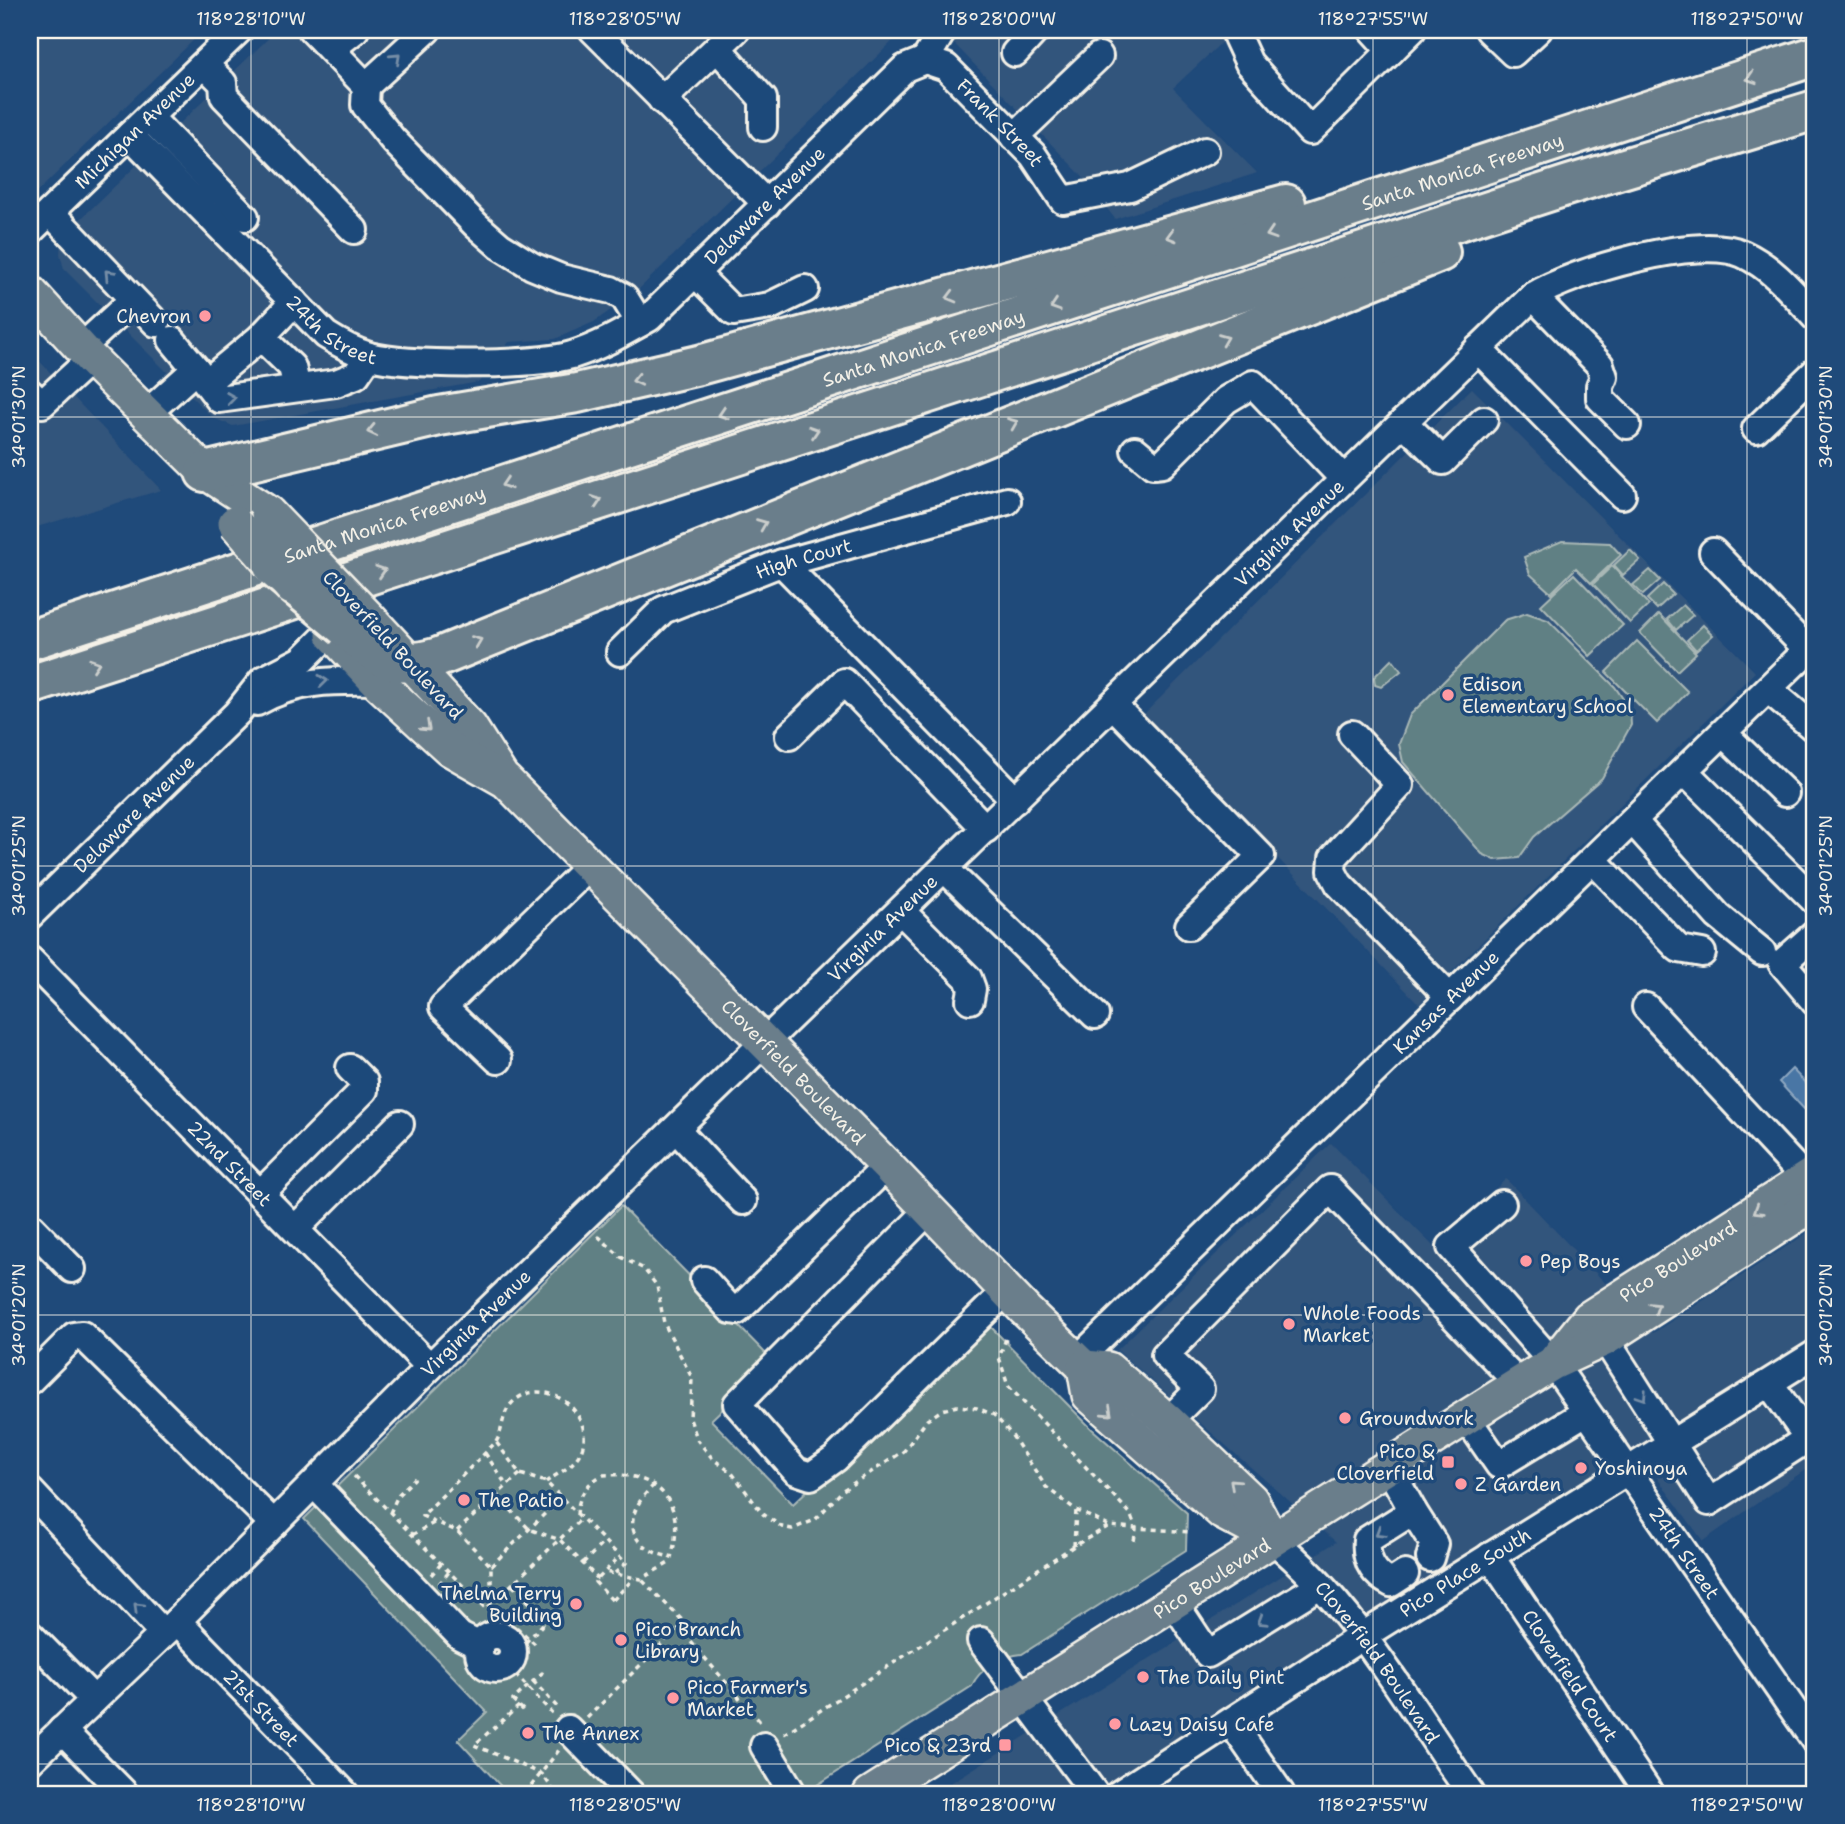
<svg xmlns="http://www.w3.org/2000/svg" width="1845" height="1824" font-family="'Shantell Sans',sans-serif">
<style>
.built{fill:#32547c}
.green{fill:#608084;stroke:#aab8b6;stroke-width:2}
.water{fill:#4a76a5;stroke:#8ea7c0;stroke-width:2}
.lines{fill:none;stroke-linecap:round;stroke-linejoin:round}
.minor-casing{stroke:#f4f1e8;stroke-width:32}
.major-casing{stroke:#f4f1e8;stroke-width:38}
.highway-casing{stroke:#f4f1e8;stroke-width:44}
.path{stroke:#f4f1e8;stroke-width:3.5;stroke-dasharray:5 5;stroke-linecap:butt}
.minor{stroke:#1f4a7a;stroke-width:26}
.major{stroke:#6b7e8b;stroke-width:33}
.highway{stroke:#6b7e8b;stroke-width:38}
.major-bridge-casing{stroke:#f4f1e8;stroke-width:38;stroke-linecap:butt}
.highway-bridge-casing{stroke:#f4f1e8;stroke-width:44;stroke-linecap:butt}
.major-bridge{stroke:#6b7e8b;stroke-width:33}
.highway-bridge{stroke:#6b7e8b;stroke-width:38}
.oneway{stroke:#748da6}
.oneway2{stroke:#cbcecc}
.ticks{fill:none;stroke:#f4f1e8;stroke-width:2;stroke-opacity:0.45}
.poi-dot{fill:#ff9aa2;stroke:#1f4a7a;stroke-width:2.5}
.labels{text-anchor:middle;dominant-baseline:central;stroke-width:7;stroke-linejoin:round;paint-order:stroke}
.street-label{font-size:19px;fill:#f4f1e8;stroke:#1f4a7a}
.poi-label{font-size:19px;fill:#f4f1e8;stroke:#1f4a7a;text-anchor:start}
.neatline{fill:none;stroke:#f4f1e8;stroke-width:2.5}
.ticks-label{font-size:18px;text-anchor:middle;fill:#f4f1e8}
</style>
<rect width="100%" height="100%" fill="#1f4a7a"/>
<filter id="ink" filterUnits="userSpaceOnUse"><feTurbulence type="fractalNoise" baseFrequency=".0143" numOctaves="2"/><feDisplacementMap in="SourceGraphic" scale="14" xChannelSelector="R" yChannelSelector="G"/><feConvolveMatrix kernelMatrix="1 2 1 2 8 2 1 2 1" color-interpolation-filters="sRGB"/></filter>
<g filter="url(#ink)">
<path class="built" d="M30,30H204L30,199Z
M277,30H904L636,292L594,322L555,339L509,342L479,382L233,426L213,418L64,269L60,254L61,238Z
M941,30H1235L1173,88L1257,173L1115,219L1082,176Z
M30,351L161,490L30,529Z
M1472,388L1755,672L1419,1004L1141,717Z
M1331,1143L1434,1247L1506,1179L1653,1333L1815,1228V1463L1703,1541L1639,1453L1106,1794H933L1336,1542L1117,1350Z"/>
<path class="green" d="M1562,541L1610,543L1621,555L1591,583L1576,568L1551,593L1530,574L1524,557Z
M1630,550L1640,560L1623,575L1614,565Z
M1612,566L1649,605L1630,623L1593,584Z
M1650,570L1660,580L1643,595L1633,585Z
M1574,574L1623,625L1590,656L1541,605Z
M1663,584L1673,594L1657,609L1647,599Z
M1683,605L1693,615L1676,630L1667,619Z
M1527,613L1548,620L1615,687L1630,709L1631,725L1602,778L1534,837L1519,858L1495,860L1482,854L1403,762L1399,744L1410,715L1505,620Z
M1659,614L1696,653L1677,671L1640,633Z
M1703,625L1713,635L1696,650L1687,640Z
M1637,641L1688,692L1657,723L1606,672Z
M1392,659L1401,671L1381,687L1375,685L1374,677Z
M621,1206L773,1361L711,1420L793,1504L985,1321L1092,1429L1187,1513L1186,1550L1022,1654C1005,1655 978,1669 972,1686L803,1794H508L458,1740L487,1712L304,1519Z"/>
<path class="water" d="M1792,1069L1815,1093V1099L1804,1109L1779,1082Z"/>
<g class="lines">
<g class="minor-casing">
<g id="minor">
<path d="M312,30L366,86L365,105L393,140L476,225L500,246L532,266L561,278L611,290L624,297L640,323"/>
<path d="M593,30L767,204"/>
<path d="M1372,30L1391,51"/>
<path d="M1489,30L1513,53L1538,30"/>
<path d="M1237,37L1249,63L1310,131L1412,30"/>
<path d="M717,48L763,99V127"/>
<path d="M331,49L355,30"/>
<path d="M1015,53L1036,30"/>
<path id="s1" d="M925,60L946,67L1033,155L1063,200L1130,187L1205,151"/>
<path d="M925,60L943,30"/>
<path d="M204,64L223,83L224,96L354,230"/>
<path d="M366,86L427,30"/>
<path d="M662,100L736,30"/>
<path d="M149,117L245,217"/>
<path id="s2" d="M130,135L326,335C340,344 353,351 369,356C409,366 533,366 572,355C601,346 624,332 649,318L905,68L925,60"/>
<path d="M1014,137L1099,56"/>
<path d="M50,212L156,323"/>
<path id="s3" d="M30,231L239,30"/>
<path d="M696,274L734,312L770,306L805,289"/>
<path d="M1533,296L1600,365L1604,377L1600,386V398L1627,425"/>
<path d="M261,337L292,367L297,388"/>
<path d="M172,340L196,369"/>
<path d="M81,348L133,300"/>
<path d="M1478,349L1622,495"/>
<path d="M208,381L261,337L294,302"/>
<path d="M30,393L42,404L91,359"/>
<path d="M146,414L196,369L219,399L336,383L356,375L369,356"/>
<path d="M1403,422L1443,461L1484,420"/>
<path d="M1756,429L1815,372"/>
<path d="M1135,450L1153,465L1162,464L1226,400L1253,384L1344,479"/>
<path d="M1713,552L1808,650"/>
<path d="M782,563L1015,800"/>
<path id="s4" d="M620,652L663,610L773,566L1007,501"/>
<path d="M1768,689L1815,729"/>
<path d="M257,702C295,680 333,680 376,681"/>
<path d="M1113,705L1261,856L1189,926"/>
<path d="M1723,733L1785,793"/>
<path d="M1352,734L1400,785L1333,858L1332,871L1339,884L1450,998"/>
<path d="M789,736L844,682L986,829"/>
<path d="M1684,771L1815,901"/>
<path d="M1633,821L1718,916L1762,952"/>
<path d="M1593,860L1679,949L1702,953"/>
<path d="M945,869L1095,1015"/>
<path d="M901,911L968,978L972,989L970,1000"/>
<path id="s5" d="M30,915L237,713L263,680L302,660L330,632"/>
<path d="M1815,934L1782,963L1815,1002"/>
<path id="s6" d="M30,960L430,1367"/>
<path d="M1646,1007L1806,1179"/>
<path d="M498,1060L443,1007L591,865"/>
<path d="M676,1129L743,1201"/>
<path d="M260,1194L364,1090V1082L350,1068"/>
<path id="s7" d="M1502,1204L1451,1247L1553,1363L1815,1741"/>
<path d="M929,1210L737,1404L796,1471L811,1476L835,1459L1006,1291"/>
<path d="M30,1226L72,1269"/>
<path d="M295,1229L400,1124"/>
<path d="M704,1280L731,1310L737,1311L887,1166"/>
<path d="M1605,1339L1709,1502L1815,1434"/>
<path id="s8" d="M1077,1360L1815,643"/>
<path d="M30,1380L74,1336L82,1335L274,1524"/>
<path d="M1770,1384L1815,1448"/>
<path d="M1466,1417L1499,1465L1586,1412"/>
<path d="M1168,1421L1200,1389L1165,1355L1330,1189L1519,1384"/>
<path d="M1388,1466L1413,1511"/>
<path d="M314,1484L460,1636L480,1646"/>
<path d="M30,1491L163,1633"/>
<path id="s9" d="M1272,1539C1355,1607 1410,1707 1471,1794"/>
<path id="s10" d="M1490,1556L1650,1794"/>
<path d="M1405,1574L1391,1583C1373,1574 1365,1560 1367,1540L1413,1511L1434,1544L1430,1558"/>
<path d="M1173,1601L1208,1654L1320,1585"/>
<path id="s11" d="M177,1621L345,1794"/>
<circle cx="496" cy="1652" r="17"/>
<path d="M30,1635L94,1700"/>
<path d="M981,1641L1095,1794"/>
<path d="M1231,1722L1281,1794"/>
<path d="M568,1729L631,1794"/>
<path d="M62,1730L125,1794"/>
<path d="M764,1746L793,1794"/>
<path id="s12" d="M30,1761L177,1621L430,1367L1533,296C1573,271 1699,234 1743,254C1772,267 1794,294 1815,317"/>
<path id="s13" d="M1119,1794L1361,1637L1815,1354"/>
</g>
</g>
<g class="major-casing">
<g id="major">
<path d="M30,292L91,359L205,472L268,513"/>
<path d="M370,619L470,727L501,776"/>
<path id="s14" d="M333,635L376,681L450,749L506,781L887,1166L1025,1310L1084,1367L1089,1395L1223,1513L1272,1539"/>
<path id="s15" d="M1556,1359L1589,1318L1815,1173"/>
<path d="M1084,1367L1108,1369L1168,1421L1251,1500L1272,1539"/>
<path id="s16" d="M870,1794L1519,1384L1553,1363L1605,1339L1815,1203"/>
</g>
</g>
<g class="highway-casing">
<g id="highway">
<path d="M205,472L439,416L577,393L699,365L1286,204"/>
<path d="M345,627C379,658 392,671 439,657L1440,252"/>
<path id="s17" d="M30,640L1815,56"/>
<path d="M30,685L1569,185L1815,110"/>
</g>
</g>
<path class="path" d="M598,1236L621,1257L644,1269L657,1286L664,1323L692,1378L690,1419L698,1441L713,1459L732,1473L763,1514L782,1527L792,1529L815,1520L843,1490L904,1451L927,1420L942,1410L957,1406L977,1408L994,1415L1011,1434L1046,1487L1076,1510L1109,1526L1190,1532
M1006,1339L999,1357L1008,1386L1130,1513L1136,1529L1134,1541
M496,1442C504,1429 501,1414 512,1403C546,1369 606,1421 576,1459C568,1470 556,1474 546,1482
M485,1453L507,1486
M354,1476L486,1609L581,1519
M654,1485C621,1515 626,1549 671,1557
M497,1495L529,1529L560,1540L598,1579
M390,1513L398,1495L415,1478
M577,1515C578,1497 586,1483 603,1475C663,1471 689,1508 669,1563L641,1579L605,1572
M457,1531L520,1474
M412,1535L439,1520
M1074,1546L1076,1510
M583,1563L604,1542
M491,1566L560,1499
M431,1575L441,1564
M439,1584L449,1572
M512,1585L541,1614
M449,1593L459,1582
M612,1600L595,1582L619,1557
M613,1600L634,1578
M678,1627L762,1724
M526,1642L543,1624L538,1617L541,1614
M535,1644L491,1604V1566L457,1531L422,1516L496,1442L520,1474L546,1482L626,1563L613,1575
M515,1674L552,1713
M533,1681L559,1709
M519,1706L474,1745L542,1774L552,1788
M523,1710L513,1700L542,1673L545,1676
M587,1718L684,1622L641,1579
M784,1734L1074,1546L1109,1526
M525,1794L559,1750"/>
<use href="#minor" class="minor"/>
<use href="#major" class="major"/>
<use href="#highway" class="highway"/>
<g class="major-bridge-casing">
<path id="major-bridge" d="M268,513L370,619
M235,523L292,588"/>
</g>
<g class="highway-bridge-casing">
<path id="highway-bridge" d="M274,568L345,627"/>
</g>
<use href="#major-bridge" class="major-bridge"/>
<use href="#highway-bridge" class="highway-bridge"/>
</g>
<defs><path id="oneway-chevron" d="M-2-3.5L2.5 0L-2 3.5" fill="none" stroke-width="1.6" stroke-linecap="round" stroke-linejoin="round" transform="scale(1.75)"/></defs>
<g class="oneway">
<use href="#oneway-chevron" transform="translate(396 58) rotate(-43)"/>
<use href="#oneway-chevron" transform="translate(109 274) rotate(-134)"/>
<use href="#oneway-chevron" transform="translate(231 398) rotate(-8)"/>
<use href="#oneway-chevron" transform="translate(323 681) rotate(-6)"/>
<use href="#oneway-chevron" transform="translate(1642 1396) rotate(57)"/>
<use href="#oneway-chevron" transform="translate(1380 1532) rotate(148)"/>
<use href="#oneway-chevron" transform="translate(138 1607) rotate(-135)"/>
<use href="#oneway-chevron" transform="translate(1262 1621) rotate(148)"/>
</g>
<g class="oneway2">
<use href="#oneway-chevron" transform="translate(1751 78) rotate(162)"/>
<use href="#oneway-chevron" transform="translate(1271 234) rotate(162)"/>
<use href="#oneway-chevron" transform="translate(1171 236) rotate(164)"/>
<use href="#oneway-chevron" transform="translate(951 297) rotate(165)"/>
<use href="#oneway-chevron" transform="translate(1055 306) rotate(162)"/>
<use href="#oneway-chevron" transform="translate(1224 339) rotate(-22)"/>
<use href="#oneway-chevron" transform="translate(637 380) rotate(167)"/>
<use href="#oneway-chevron" transform="translate(723 414) rotate(162)"/>
<use href="#oneway-chevron" transform="translate(1013 423) rotate(-22)"/>
<use href="#oneway-chevron" transform="translate(372 431) rotate(167)"/>
<use href="#oneway-chevron" transform="translate(814 431) rotate(-18)"/>
<use href="#oneway-chevron" transform="translate(506 484) rotate(162)"/>
<use href="#oneway-chevron" transform="translate(597 501) rotate(-18)"/>
<use href="#oneway-chevron" transform="translate(762 524) rotate(-22)"/>
<use href="#oneway-chevron" transform="translate(381 571) rotate(-18)"/>
<use href="#oneway-chevron" transform="translate(477 641) rotate(-22)"/>
<use href="#oneway-chevron" transform="translate(95 664) rotate(-18)"/>
<use href="#oneway-chevron" transform="translate(426 727) rotate(43)"/>
<use href="#oneway-chevron" transform="translate(1758 1210) rotate(148)"/>
<use href="#oneway-chevron" transform="translate(1655 1307) rotate(-33)"/>
<use href="#oneway-chevron" transform="translate(1108 1412) rotate(43)"/>
<use href="#oneway-chevron" transform="translate(1234 1483) rotate(-137)"/>
</g>
</g>
<path class="ticks" d="M251,30V1794M625,30V1794M999,30V1794M1373,30V1794M1747,30V1794M30,417H1815M30,866H1815M30,1315H1815M30,1764H1815"/>
<g class="poi-dot">
<circle cx="205" cy="316" r="7"/>
<circle cx="1448" cy="695" r="7"/>
<circle cx="1526" cy="1261" r="7"/>
<circle cx="1289" cy="1324" r="7"/>
<circle cx="1345" cy="1418" r="7"/>
<rect x="1441" y="1455" width="14" height="14" rx="3.5"/>
<circle cx="1581" cy="1468" r="7"/>
<circle cx="1461" cy="1484" r="7"/>
<circle cx="464" cy="1500" r="7"/>
<circle cx="576" cy="1604" r="7"/>
<circle cx="621" cy="1640" r="7"/>
<circle cx="1143" cy="1677" r="7"/>
<circle cx="673" cy="1698" r="7"/>
<circle cx="1115" cy="1724" r="7"/>
<circle cx="528" cy="1733" r="7"/>
<rect x="998" y="1738" width="14" height="14" rx="3.5"/>
</g>
<g class="labels">
<g class="street-label">
<text stroke="none"><textPath href="#s1" startOffset="100">Frank Street</textPath></text>
<text stroke="none"><textPath href="#s3" startOffset="145">Michigan Avenue</textPath></text>
<text stroke="none"><textPath href="#s17" startOffset="1507">Santa Monica Freeway</textPath></text>
<text stroke="none"><textPath href="#s2" startOffset="779">Delaware Avenue</textPath></text>
<text stroke="none"><textPath href="#s2" startOffset="282">24th Street</textPath></text>
<text stroke="none"><textPath href="#s17" startOffset="940">Santa Monica Freeway</textPath></text>
<text stroke="none"><textPath href="#s17" startOffset="373">Santa Monica Freeway</textPath></text>
<text stroke="none"><textPath href="#s12" startOffset="1759">Virginia Avenue</textPath></text>
<text stroke="none"><textPath href="#s4" startOffset="210">High Court</textPath></text>
<text transform="translate(393 645) rotate(47)">Cloverfield Boulevard</text>
<text stroke="none"><textPath href="#s5" startOffset="145">Delaware Avenue</textPath></text>
<text stroke="none"><textPath href="#s12" startOffset="1192">Virginia Avenue</textPath></text>
<text stroke="none"><textPath href="#s8" startOffset="514">Kansas Avenue</textPath></text>
<text stroke="none"><textPath href="#s14" startOffset="637">Cloverfield Boulevard</textPath></text>
<text stroke="none"><textPath href="#s6" startOffset="285">22nd Street</textPath></text>
<text stroke="none"><textPath href="#s15" startOffset="158">Pico Boulevard</textPath></text>
<text stroke="none"><textPath href="#s12" startOffset="625">Virginia Avenue</textPath></text>
<text stroke="none"><textPath href="#s7" startOffset="452">24th Street</textPath></text>
<text stroke="none"><textPath href="#s13" startOffset="411">Pico Place South</textPath></text>
<text stroke="none"><textPath href="#s16" startOffset="404">Pico Boulevard</textPath></text>
<text stroke="none"><textPath href="#s9" startOffset="163">Cloverfield Boulevard</textPath></text>
<text stroke="none"><textPath href="#s10" startOffset="144">Cloverfield Court</textPath></text>
<text stroke="none"><textPath href="#s11" startOffset="121">21st Street</textPath></text>
</g>
<g class="poi-label">
<text x="191" y="316" text-anchor="end">Chevron</text>
<text x="1462" y="684">Edison<tspan x="1462" dy="22">Elementary School</tspan></text>
<text x="1540" y="1261">Pep Boys</text>
<text x="1303" y="1313">Whole Foods<tspan x="1303" dy="22">Market</tspan></text>
<text x="1359" y="1418">Groundwork</text>
<text x="1434" y="1451" text-anchor="end">Pico &amp;<tspan x="1434" dy="22">Cloverfield</tspan></text>
<text x="1595" y="1468">Yoshinoya</text>
<text x="1475" y="1484">Z Garden</text>
<text x="478" y="1500">The Patio</text>
<text x="562" y="1593" text-anchor="end">Thelma Terry<tspan x="562" dy="22">Building</tspan></text>
<text x="635" y="1629">Pico Branch<tspan x="635" dy="22">Library</tspan></text>
<text x="1157" y="1677">The Daily Pint</text>
<text x="687" y="1687">Pico Farmer's<tspan x="687" dy="22">Market</tspan></text>
<text x="1129" y="1724">Lazy Daisy Cafe</text>
<text x="542" y="1733">The Annex</text>
<text x="991" y="1745" text-anchor="end">Pico &amp; 23rd</text>
</g>
</g>
<rect width="1845" height="1824" fill="none" stroke="#1f4a7a" stroke-width="77"/>
<rect x="38" y="38" width="1768" height="1748" class="neatline"/>
<g class="ticks-label">
<text x="251" y="25">118°28'10"W</text>
<text x="625" y="25">118°28'05"W</text>
<text x="999" y="25">118°28'00"W</text>
<text x="1373" y="25">118°27'55"W</text>
<text x="1747" y="25">118°27'50"W</text>
<text transform="translate(19 417) rotate(-90)" y="6">34°01'30"N</text>
<text transform="translate(1826 417) rotate(-90)" y="6">34°01'30"N</text>
<text transform="translate(19 866) rotate(-90)" y="6">34°01'25"N</text>
<text transform="translate(1826 866) rotate(-90)" y="6">34°01'25"N</text>
<text transform="translate(19 1315) rotate(-90)" y="6">34°01'20"N</text>
<text transform="translate(1826 1315) rotate(-90)" y="6">34°01'20"N</text>
<text x="251" y="1811">118°28'10"W</text>
<text x="625" y="1811">118°28'05"W</text>
<text x="999" y="1811">118°28'00"W</text>
<text x="1373" y="1811">118°27'55"W</text>
<text x="1747" y="1811">118°27'50"W</text>
</g>
</svg>
